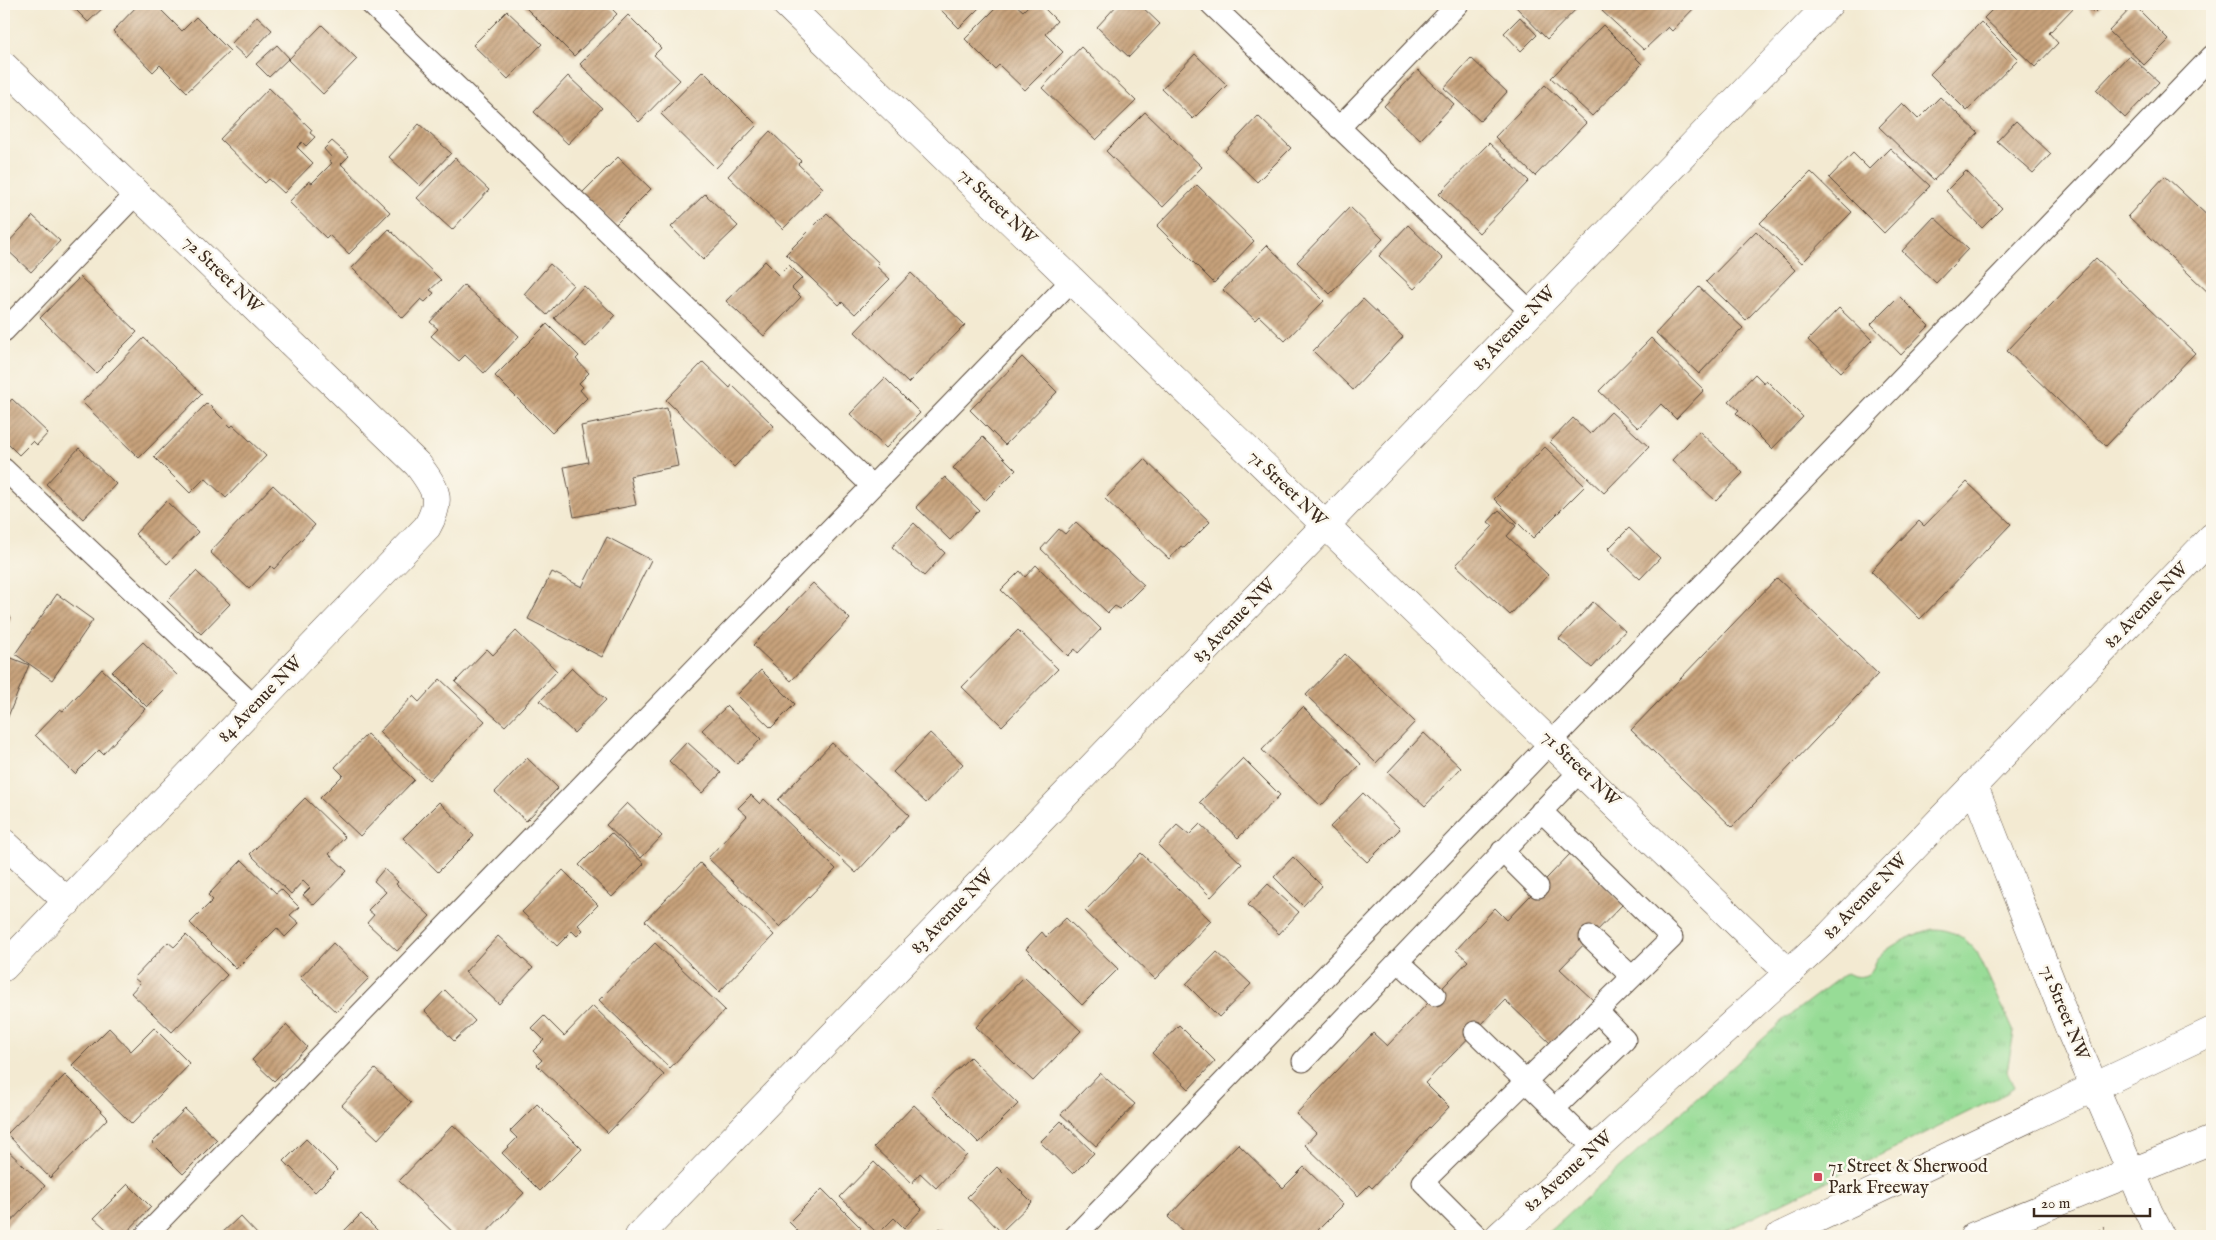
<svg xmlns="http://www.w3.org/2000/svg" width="2216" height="1240" font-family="'IM FELL English',serif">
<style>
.grass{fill:url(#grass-tufts);stroke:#69835a}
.building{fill:url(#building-hatch)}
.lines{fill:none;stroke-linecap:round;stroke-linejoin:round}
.service-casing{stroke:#574739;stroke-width:23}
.minor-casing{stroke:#574739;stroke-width:29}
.tertiary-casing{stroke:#574739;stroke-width:29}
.primary-casing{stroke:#574739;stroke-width:29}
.motorway-casing{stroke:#574739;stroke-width:29}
.path{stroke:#574739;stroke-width:3;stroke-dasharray:1 4;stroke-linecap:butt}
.service{stroke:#fff;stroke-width:21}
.minor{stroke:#fff;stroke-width:28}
.tertiary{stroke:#fff;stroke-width:28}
.primary{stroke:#fff;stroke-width:28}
.motorway{stroke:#fff;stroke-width:28}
.poi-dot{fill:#d1495b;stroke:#fbf7ec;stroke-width:2}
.labels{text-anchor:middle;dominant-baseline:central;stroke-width:5;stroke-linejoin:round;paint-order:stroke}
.street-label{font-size:18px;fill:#3b2a1e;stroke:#fbf7ec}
.poi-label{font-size:18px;fill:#3b2a1e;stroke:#fbf7ec;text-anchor:start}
</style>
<defs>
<pattern id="grass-tufts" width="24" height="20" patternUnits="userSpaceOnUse" patternTransform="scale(1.25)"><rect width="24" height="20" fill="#97dc96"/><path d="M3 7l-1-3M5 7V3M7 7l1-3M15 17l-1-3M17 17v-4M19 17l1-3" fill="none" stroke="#83bd81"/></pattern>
<pattern id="building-hatch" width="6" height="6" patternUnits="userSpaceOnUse" patternTransform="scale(1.25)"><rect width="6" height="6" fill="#c7a27b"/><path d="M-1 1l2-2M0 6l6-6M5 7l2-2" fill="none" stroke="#a38464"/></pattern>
</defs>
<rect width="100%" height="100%" fill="#fbf7ec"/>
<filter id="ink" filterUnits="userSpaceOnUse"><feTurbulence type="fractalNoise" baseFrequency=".02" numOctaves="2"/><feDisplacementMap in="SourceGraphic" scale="10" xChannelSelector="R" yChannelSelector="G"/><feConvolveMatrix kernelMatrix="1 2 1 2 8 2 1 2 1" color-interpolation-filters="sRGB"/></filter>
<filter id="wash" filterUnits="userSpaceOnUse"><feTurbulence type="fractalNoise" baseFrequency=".0096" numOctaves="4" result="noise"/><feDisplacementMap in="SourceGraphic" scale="20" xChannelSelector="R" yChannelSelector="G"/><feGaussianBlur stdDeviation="1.12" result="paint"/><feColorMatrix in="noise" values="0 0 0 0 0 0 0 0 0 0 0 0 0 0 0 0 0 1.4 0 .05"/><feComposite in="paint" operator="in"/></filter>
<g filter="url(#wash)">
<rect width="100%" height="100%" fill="#f3ead2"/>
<path class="grass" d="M1933,929C1952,929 1965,937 1977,952L2014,1032L2007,1071L2014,1088L2007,1093L1715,1236H1544L1786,1018L1846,973C1853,977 1862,978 1868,974C1875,969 1874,963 1878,958C1889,945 1916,933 1933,929Z"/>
<g id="blocks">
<path class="building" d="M70,4H107L88,22Z
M139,4H155L182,31L196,17L230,51L187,92L160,65L153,72L113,31Z
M522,4H607L617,14L574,56Z
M935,4H983L959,28Z
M1000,4H1015L1023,11L1030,4H1040L1057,21L1045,34L1063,52L1025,90L999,65L995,69L965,39Z
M1118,4H1139L1160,24L1129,57L1097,27Z
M1513,4H1581L1547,39Z
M1609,4H1698L1672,31L1668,27L1644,50L1602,11Z
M1998,4H2074L2076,5L2049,33L2058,43L2035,67L1984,18Z
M2084,4H2103L2094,13Z
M2134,5L2169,40L2144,65L2109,31Z
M507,11L542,44L508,79L473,45Z
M628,15L661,48L654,55L680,80L639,122L580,64Z
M257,16L272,30L246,58L231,44Z
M1520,17L1537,35L1521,51L1504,33Z
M1981,22L2018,59L1967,111L1930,74Z
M322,25L357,59L323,94L288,60Z
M1603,25L1642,64L1592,116L1551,78Z
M277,45L289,58L269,77L256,64Z
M1081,47L1136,101L1096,140L1042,88Z
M1195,54L1227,85L1193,119L1162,89Z
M2129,55L2159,82L2125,118L2096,90Z
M1471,58L1507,92L1480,121L1444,88Z
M1418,70L1454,104L1420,140L1384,106Z
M703,71L757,125L716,168L661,114Z
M568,76L602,108L568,144L534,112Z
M1545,85L1586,123L1535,176L1495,137Z
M269,88L312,130L310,133L315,137L306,146L302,142L297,147L313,163L284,193L269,179L265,183L220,139Z
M1940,97L1978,133L1934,180L1879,127L1902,103L1918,119Z
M1145,112L1202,167L1163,207L1106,151Z
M1258,116L1291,148L1257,182L1225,151Z
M2016,121L2051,154L2033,173L1997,141Z
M419,124L451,153L420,186L389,157Z
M770,131L801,161L798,164L823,188L783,229L728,176Z
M332,141L349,156L341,164L390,212L349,254L329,235L326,238L289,202L309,181L312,183L332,163L329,161L332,158L324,149Z
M1489,143L1529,181L1479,233L1439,194Z
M1890,148L1930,186L1884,233L1829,178L1853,153L1869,169Z
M618,157L651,189L615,225L582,193Z
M455,158L489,190L452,230L417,198Z
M1966,171L2002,208L1982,228L1946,191Z
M1811,172L1852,212L1802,263L1760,223Z
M2165,176L2212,220V296L2128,216Z
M1197,185L1254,241L1214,283L1157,226Z
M705,194L738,226L703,260L671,227Z
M1350,207L1383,239L1330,294L1297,262Z
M827,213L879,263L876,266L890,279L855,314L842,302L839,305L786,254Z
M33,216L60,241L31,272L4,247Z
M1934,217L1968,249L1936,283L1902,251Z
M1408,225L1443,259L1414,289L1379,256Z
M389,229L441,280L430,290L434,293L425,302L421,299L403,318L352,268Z
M1756,231L1795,270L1746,320L1706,282Z
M1267,245L1324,301L1285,341L1259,316L1255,320L1223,290Z
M2096,258L2195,353L2106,446L2007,351Z
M765,261L779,275L789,265L802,278L792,288L801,297L764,336L726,301Z
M550,264L573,285L547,315L524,294Z
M911,273L965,325L908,383L855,332Z
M80,277L137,332L96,373L40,318Z
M464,285L519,336L484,373L465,355L459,361L431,336L438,329L430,322Z
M584,286L615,316L586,347L554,318Z
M1699,287L1743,328L1699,374L1656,333Z
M1899,296L1929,326L1901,355L1871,324Z
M1363,299L1403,337L1353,390L1313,351Z
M1839,308L1872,340L1841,372L1808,340Z
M547,324L579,356L576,359L589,373L579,383L583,387L580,390L587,398L552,433L495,376Z
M144,338L202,394L139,458L82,402Z
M1651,338L1704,390L1676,419L1661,404L1638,428L1599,391Z
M1022,357L1057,392L1005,445L970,410Z
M703,362L730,388L732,385L774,426L734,467L666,400Z
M1755,374L1764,383L1766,380L1803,417L1772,449L1736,413L1739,410L1729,401Z
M885,378L920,413L886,448L850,414Z
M12,399L48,433L37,445L33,441L19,455L4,440V408Z
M207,403L231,427L233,425L266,456L226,498L205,478L190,493L154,457Z
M667,408L678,466L630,476L636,505L574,517L564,467L588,462L581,426Z
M1611,412L1649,447L1604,493L1550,442L1573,418L1590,434Z
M1699,431L1743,473L1716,501L1672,460Z
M983,437L1016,470L986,500L953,468Z
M1545,447L1585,486L1533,538L1494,499Z
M79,448L116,484L83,519L46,484Z
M1144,459L1210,522L1184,548L1181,546L1169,559L1105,499Z
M945,477L979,510L950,540L916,507Z
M1967,482L2011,524L1920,619L1871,571L1919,521L1924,526Z
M273,485L315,525L274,569L271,566L249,589L210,552Z
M166,501L198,532L167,564L135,534Z
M1499,510L1516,526L1507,536L1548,575L1510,615L1456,565L1493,526L1488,522Z
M1076,522L1144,585L1120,609L1115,606L1108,613L1041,549L1059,529L1065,534Z
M914,523L945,553L924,576L892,547Z
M1629,528L1660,558L1640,579L1608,549Z
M607,537L651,560L602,657L528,619L552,572L582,587Z
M1036,565L1101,629L1078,653L1075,649L1068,656L1001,590L1020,571L1025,577Z
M196,571L230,604L201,634L167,601Z
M1777,578L1878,674L1732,827L1631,730Z
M813,583L850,619L791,681L753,645Z
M57,594L93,620L52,680L15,654Z
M1593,602L1625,631L1592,668L1559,639Z
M4,614L11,617L4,634Z
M1018,630L1058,669L1002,726L962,687Z
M516,631L557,671L505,726L455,682L487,649L493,655Z
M143,642L178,676L147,707L112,672Z
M1345,654L1415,722L1376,763L1306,695Z
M4,655L29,665L7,719L4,718Z
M572,668L606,700L574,733L540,701Z
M102,669L145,709L103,754L99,750L75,774L35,735L60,709L63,711Z
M761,670L795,704L771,728L737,695Z
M440,679L485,721L429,780L379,732L413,696L419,702Z
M727,706L761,739L737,764L702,730Z
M1303,707L1361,764L1321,806L1262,750Z
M930,733L963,764L926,803L893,772Z
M1424,733L1461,768L1425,806L1388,772Z
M367,734L414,780L360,836L320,798L343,775L335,767Z
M687,742L721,773L702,793L669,761Z
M832,743L909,815L856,873L778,800Z
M527,758L558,788L526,821L495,792Z
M1243,758L1280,795L1238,838L1200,802Z
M1363,793L1400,829L1367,862L1330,827Z
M751,795L760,804L764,799L836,869L780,927L708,858L747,816L738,808Z
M305,798L345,837L329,854L347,871L314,905L303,895L310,888L303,881L291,894L250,854Z
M439,802L474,836L438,872L403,838Z
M627,803L662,836L641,858L606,825Z
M1200,824L1242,864L1211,897L1158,845L1177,825L1189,835Z
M611,833L644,864L612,897L579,865Z
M1141,853L1211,921L1155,979L1085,911Z
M1570,854L1623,904L1560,969L1593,1000L1551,1044L1505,1000L1425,1083L1449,1107L1372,1188L1369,1185L1358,1196L1305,1145L1316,1133L1296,1114L1373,1033L1387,1046L1468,961L1456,950L1495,908L1507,920Z
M1293,857L1322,886L1303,906L1274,877Z
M242,860L276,893L281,889L299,907L290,915L299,923L285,937L277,928L236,969L190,923L213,900L208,895Z
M700,863L774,935L719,992L645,921Z
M384,869L398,882L396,884L430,916L397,951L367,923L374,915L368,910L386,892L374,881Z
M563,870L598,905L578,925L583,930L577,936L572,931L557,946L522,912Z
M1268,884L1299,912L1279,934L1248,905Z
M1066,918L1118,969L1082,1005L1026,949L1042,932L1046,937Z
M186,935L227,975L172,1032L131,993L140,983L134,978L168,942L174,947Z
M498,936L533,968L499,1004L465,972Z
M333,943L369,978L336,1012L300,978Z
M655,943L725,1010L670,1068L599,1000Z
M1217,952L1251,984L1219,1017L1186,984Z
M1024,977L1081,1031L1033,1081L976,1027Z
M445,990L475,1021L454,1041L425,1011Z
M593,1006L664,1075L608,1133L537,1065L542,1060L533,1051L544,1040L532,1028L544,1016L564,1036Z
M286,1025L307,1047L274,1081L252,1060Z
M1179,1025L1215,1061L1189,1089L1152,1053Z
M109,1028L131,1051L154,1028L190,1064L132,1124L72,1065Z
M970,1057L1018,1104L979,1143L931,1095Z
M375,1069L411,1103L378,1139L342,1105Z
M1100,1073L1135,1104L1096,1146L1061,1114Z
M65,1075L108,1118L50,1178L7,1134Z
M537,1104L582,1149L540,1191L502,1153L517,1138L510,1131Z
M914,1105L967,1155L936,1188L920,1173L912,1183L874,1147Z
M185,1109L217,1140L183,1174L152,1143Z
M1061,1121L1094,1153L1073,1174L1040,1142Z
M453,1125L524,1193L483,1236H457L399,1181Z
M306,1139L337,1170L315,1192L284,1161Z
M1238,1144L1283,1188L1304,1167L1343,1205L1312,1236H1188L1168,1217Z
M4,1147L45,1186L4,1229Z
M874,1162L922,1209L904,1228L894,1218L878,1234L840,1197Z
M997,1167L1032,1202L1001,1232L967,1197Z
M128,1184L151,1207L123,1236H114L94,1218Z
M822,1189L861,1228L856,1233L859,1236H803L789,1222Z
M361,1214L383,1236H339Z
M240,1216L259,1236H219Z
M940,1228L949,1236H932Z"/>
</g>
</g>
<g filter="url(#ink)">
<use href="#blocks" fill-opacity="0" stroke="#574739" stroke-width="1"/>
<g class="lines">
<g class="service-casing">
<path id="service" d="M371,4L871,485
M1211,4L1531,312
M1339,128L1458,4
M4,331L137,193
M4,469L255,707
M1502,851L1538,887
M1590,937L1632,977
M1398,961L1435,995
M1475,1032L1594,1148
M1303,1061L1581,770
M1554,1109L1625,1040L1597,1011
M145,1236L1072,280
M1075,1236L2212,56
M1477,1236L1423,1182L1672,938L1541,811"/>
</g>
<g class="minor-casing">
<path id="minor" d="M786,4L1789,973
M4,66L418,465C436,489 443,499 427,527L4,967
M4,843L68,902
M639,1236L1829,4"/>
</g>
<g class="tertiary-casing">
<path id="tertiary" d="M1974,786L2070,1030L2149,1213L2161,1236
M1499,1236L1830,935L2212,537"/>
</g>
<g class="primary-casing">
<path id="primary" d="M1780,1236L2094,1087
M1974,1236L2132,1172"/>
</g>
<g class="motorway-casing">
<path id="motorway" d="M2094,1087L2212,1031
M2132,1172L2212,1140"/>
</g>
<path class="path" d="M2091,1236L2106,1226"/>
<use href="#service" class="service"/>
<use href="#minor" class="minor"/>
<use href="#tertiary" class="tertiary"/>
<use href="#primary" class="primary"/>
<use href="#motorway" class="motorway"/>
</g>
</g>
<rect class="poi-dot" x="1813" y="1172" width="10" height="10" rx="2.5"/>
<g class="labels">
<g class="street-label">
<text transform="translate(997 207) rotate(44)">71 Street NW</text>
<text transform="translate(222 275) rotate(44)">72 Street NW</text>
<text transform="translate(1515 329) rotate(-46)">83 Avenue NW</text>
<text transform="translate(1287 489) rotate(44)">71 Street NW</text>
<text transform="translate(2147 606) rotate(-46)">82 Avenue NW</text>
<text transform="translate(1235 621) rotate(-46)">83 Avenue NW</text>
<text transform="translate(261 700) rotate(-46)">84 Avenue NW</text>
<text transform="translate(1580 769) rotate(44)">71 Street NW</text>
<text transform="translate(1866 897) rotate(-46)">82 Avenue NW</text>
<text transform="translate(953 912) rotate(-46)">83 Avenue NW</text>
<text transform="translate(2064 1013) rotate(68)">71 Street NW</text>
<text transform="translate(1569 1172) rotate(-42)">82 Avenue NW</text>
</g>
<g class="poi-label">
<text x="1828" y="1167">71 Street &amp; Sherwood<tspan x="1828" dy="21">Park Freeway</tspan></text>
</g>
</g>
<rect width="2216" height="1240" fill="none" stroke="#fbf7ec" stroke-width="20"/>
<path d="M2034 1208v8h116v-8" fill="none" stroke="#3b2a1e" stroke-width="2.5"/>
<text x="2041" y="1208" font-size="15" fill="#3b2a1e" stroke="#fbf7ec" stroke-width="4" paint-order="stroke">20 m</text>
</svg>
